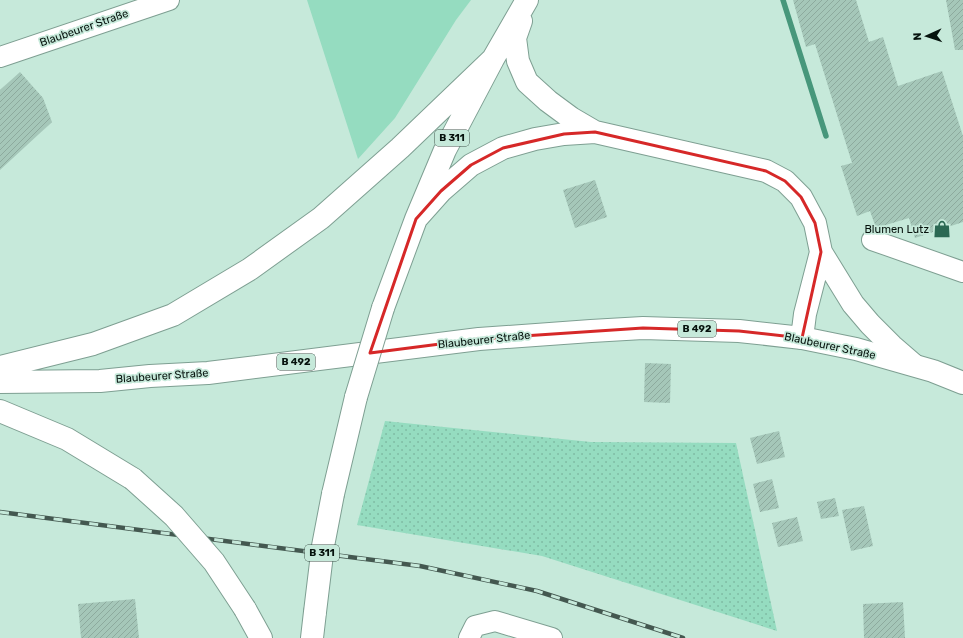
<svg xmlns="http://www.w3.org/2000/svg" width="963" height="638" font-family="Rubik,sans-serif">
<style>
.green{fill:#95dcc0}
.garden{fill:url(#garden-dots)}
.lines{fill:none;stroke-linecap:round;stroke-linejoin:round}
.stream{stroke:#47977b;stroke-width:5.5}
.building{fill:url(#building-hatch)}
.street-casing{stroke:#7e9f92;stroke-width:22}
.secondary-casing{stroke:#7e9f92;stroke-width:24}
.primary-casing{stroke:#7e9f92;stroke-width:24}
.street{stroke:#fff;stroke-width:20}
.secondary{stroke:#fff;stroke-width:22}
.primary{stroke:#fff;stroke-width:22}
.rail-casing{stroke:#445850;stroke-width:4.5}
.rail{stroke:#c6e9da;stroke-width:3;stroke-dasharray:9;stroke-linecap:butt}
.primary-bridge-casing{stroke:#7e9f92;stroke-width:24;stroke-linecap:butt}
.primary-bridge{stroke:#fff;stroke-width:22}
.marked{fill:none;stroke:#d62828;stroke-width:3;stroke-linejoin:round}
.labels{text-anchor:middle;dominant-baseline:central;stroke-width:3.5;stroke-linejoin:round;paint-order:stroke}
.shield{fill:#c6e9da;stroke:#40524a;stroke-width:1}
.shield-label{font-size:10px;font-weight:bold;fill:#06120d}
.street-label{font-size:11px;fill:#06120d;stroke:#c6e9da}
.poi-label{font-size:11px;fill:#06120d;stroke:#c6e9da;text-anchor:end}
</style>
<defs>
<pattern id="garden-dots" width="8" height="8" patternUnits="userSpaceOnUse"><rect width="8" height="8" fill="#95dcc0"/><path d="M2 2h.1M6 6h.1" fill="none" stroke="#7fbca4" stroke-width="1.8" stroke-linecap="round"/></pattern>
<pattern id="building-hatch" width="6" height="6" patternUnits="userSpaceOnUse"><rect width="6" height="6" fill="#a5c7b9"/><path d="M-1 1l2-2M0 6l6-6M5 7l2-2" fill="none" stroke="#8daa9e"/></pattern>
</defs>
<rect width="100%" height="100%" fill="#c6e9da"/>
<path class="green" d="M307,0H471L456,20L395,118L358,159Z"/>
<path class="garden" d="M385,421L591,442L736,443L777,631L542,556L357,525Z"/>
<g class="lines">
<path class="stream" d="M783,0L826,136"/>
</g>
<path class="building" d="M793,0H856L869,42L883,37L898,86L942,71L963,136V222L915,238L909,218L876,228L870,211L857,216L841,166L852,163L815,44L806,47Z
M946,0H963V50H955Z
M20,72L43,98L52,122L0,170V90Z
M595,180L607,217L575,228L563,190Z
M645,363L671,364L670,403L644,402Z
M779,431L785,457L757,464L750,438Z
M772,479L779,508L760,512L753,484Z
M835,498L839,516L821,519L817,502Z
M864,506L873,546L851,551L842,510Z
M797,517L803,541L778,547L772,523Z
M135,599L139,638H81L78,604Z
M903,602L905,638H864L863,604Z"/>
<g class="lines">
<g class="street-casing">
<path id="street" d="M0,57L169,0
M872,240L963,272
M469,638L475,626L495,621L552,638"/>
</g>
<g class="secondary-casing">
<path id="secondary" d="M802,338L856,349L933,371L963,383"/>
</g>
<g class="primary-casing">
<path id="primary" d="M521,21L515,38L518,61L527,82L548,101L571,118L595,132
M416,219L441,191L471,165L503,148L535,139L564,134L595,132L766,171L785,181L801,197L815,223L821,252L853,304L870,324L892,346L914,365
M383,308L416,219L445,150L493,59L527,0
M0,367L93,344L173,315L250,269L321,218L400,148L493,59
M0,382L100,381L150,376L208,373L479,339L591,331L643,328L739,331L802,338L805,314L821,252
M0,411L67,439L133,479
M333,494L356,397
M245,609L261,638
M312,638L315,612"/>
</g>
<use href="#street" class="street"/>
<use href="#secondary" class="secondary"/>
<use href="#primary" class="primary"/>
<g class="rail-casing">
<path id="rail" d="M0,512L420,566L537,591L683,638"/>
</g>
<use href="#rail" class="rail"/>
<g class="primary-bridge-casing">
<path id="primary-bridge" d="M356,397L383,308
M133,479L174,516L214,562L245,609
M315,612L323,546L333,494"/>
</g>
<use href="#primary-bridge" class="primary-bridge"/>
</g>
<path class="marked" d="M595,132L766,171L785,181L801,197L815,223L821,252L802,338L739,331L643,328L479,339L370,353L416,219L441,191L471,165L503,148L564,134Z"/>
<defs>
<g id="shop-bare" transform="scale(1.38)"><path d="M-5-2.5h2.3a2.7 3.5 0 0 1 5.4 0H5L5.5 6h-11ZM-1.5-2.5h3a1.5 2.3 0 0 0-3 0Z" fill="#2b6853" stroke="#c6e9da" stroke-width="2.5" paint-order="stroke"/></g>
</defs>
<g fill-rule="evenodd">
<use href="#shop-bare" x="942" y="229"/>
</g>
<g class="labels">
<g class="shield">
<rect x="435" y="130" width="34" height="16" rx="3"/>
<rect x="678" y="321" width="38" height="16" rx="3"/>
<rect x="277" y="354" width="38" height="16" rx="3"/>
<rect x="305" y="545" width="34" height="16" rx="3"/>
</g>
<g class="shield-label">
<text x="452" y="138">B 311</text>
<text x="697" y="329">B 492</text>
<text x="296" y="362">B 492</text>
<text x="322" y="553">B 311</text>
</g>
<g class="street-label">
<text transform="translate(84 28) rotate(-19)">Blaubeurer Straße</text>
<text transform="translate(484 340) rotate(-6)">Blaubeurer Straße</text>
<text transform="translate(830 346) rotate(12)">Blaubeurer Straße</text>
<text transform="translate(162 376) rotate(-4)">Blaubeurer Straße</text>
</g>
<g class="poi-label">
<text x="929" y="229">Blumen Lutz</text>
</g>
</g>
<g transform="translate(927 36) rotate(267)" stroke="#c6e9da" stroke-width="3" paint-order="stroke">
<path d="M0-3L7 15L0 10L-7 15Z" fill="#06120d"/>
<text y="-6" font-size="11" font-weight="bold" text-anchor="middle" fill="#06120d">N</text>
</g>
</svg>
